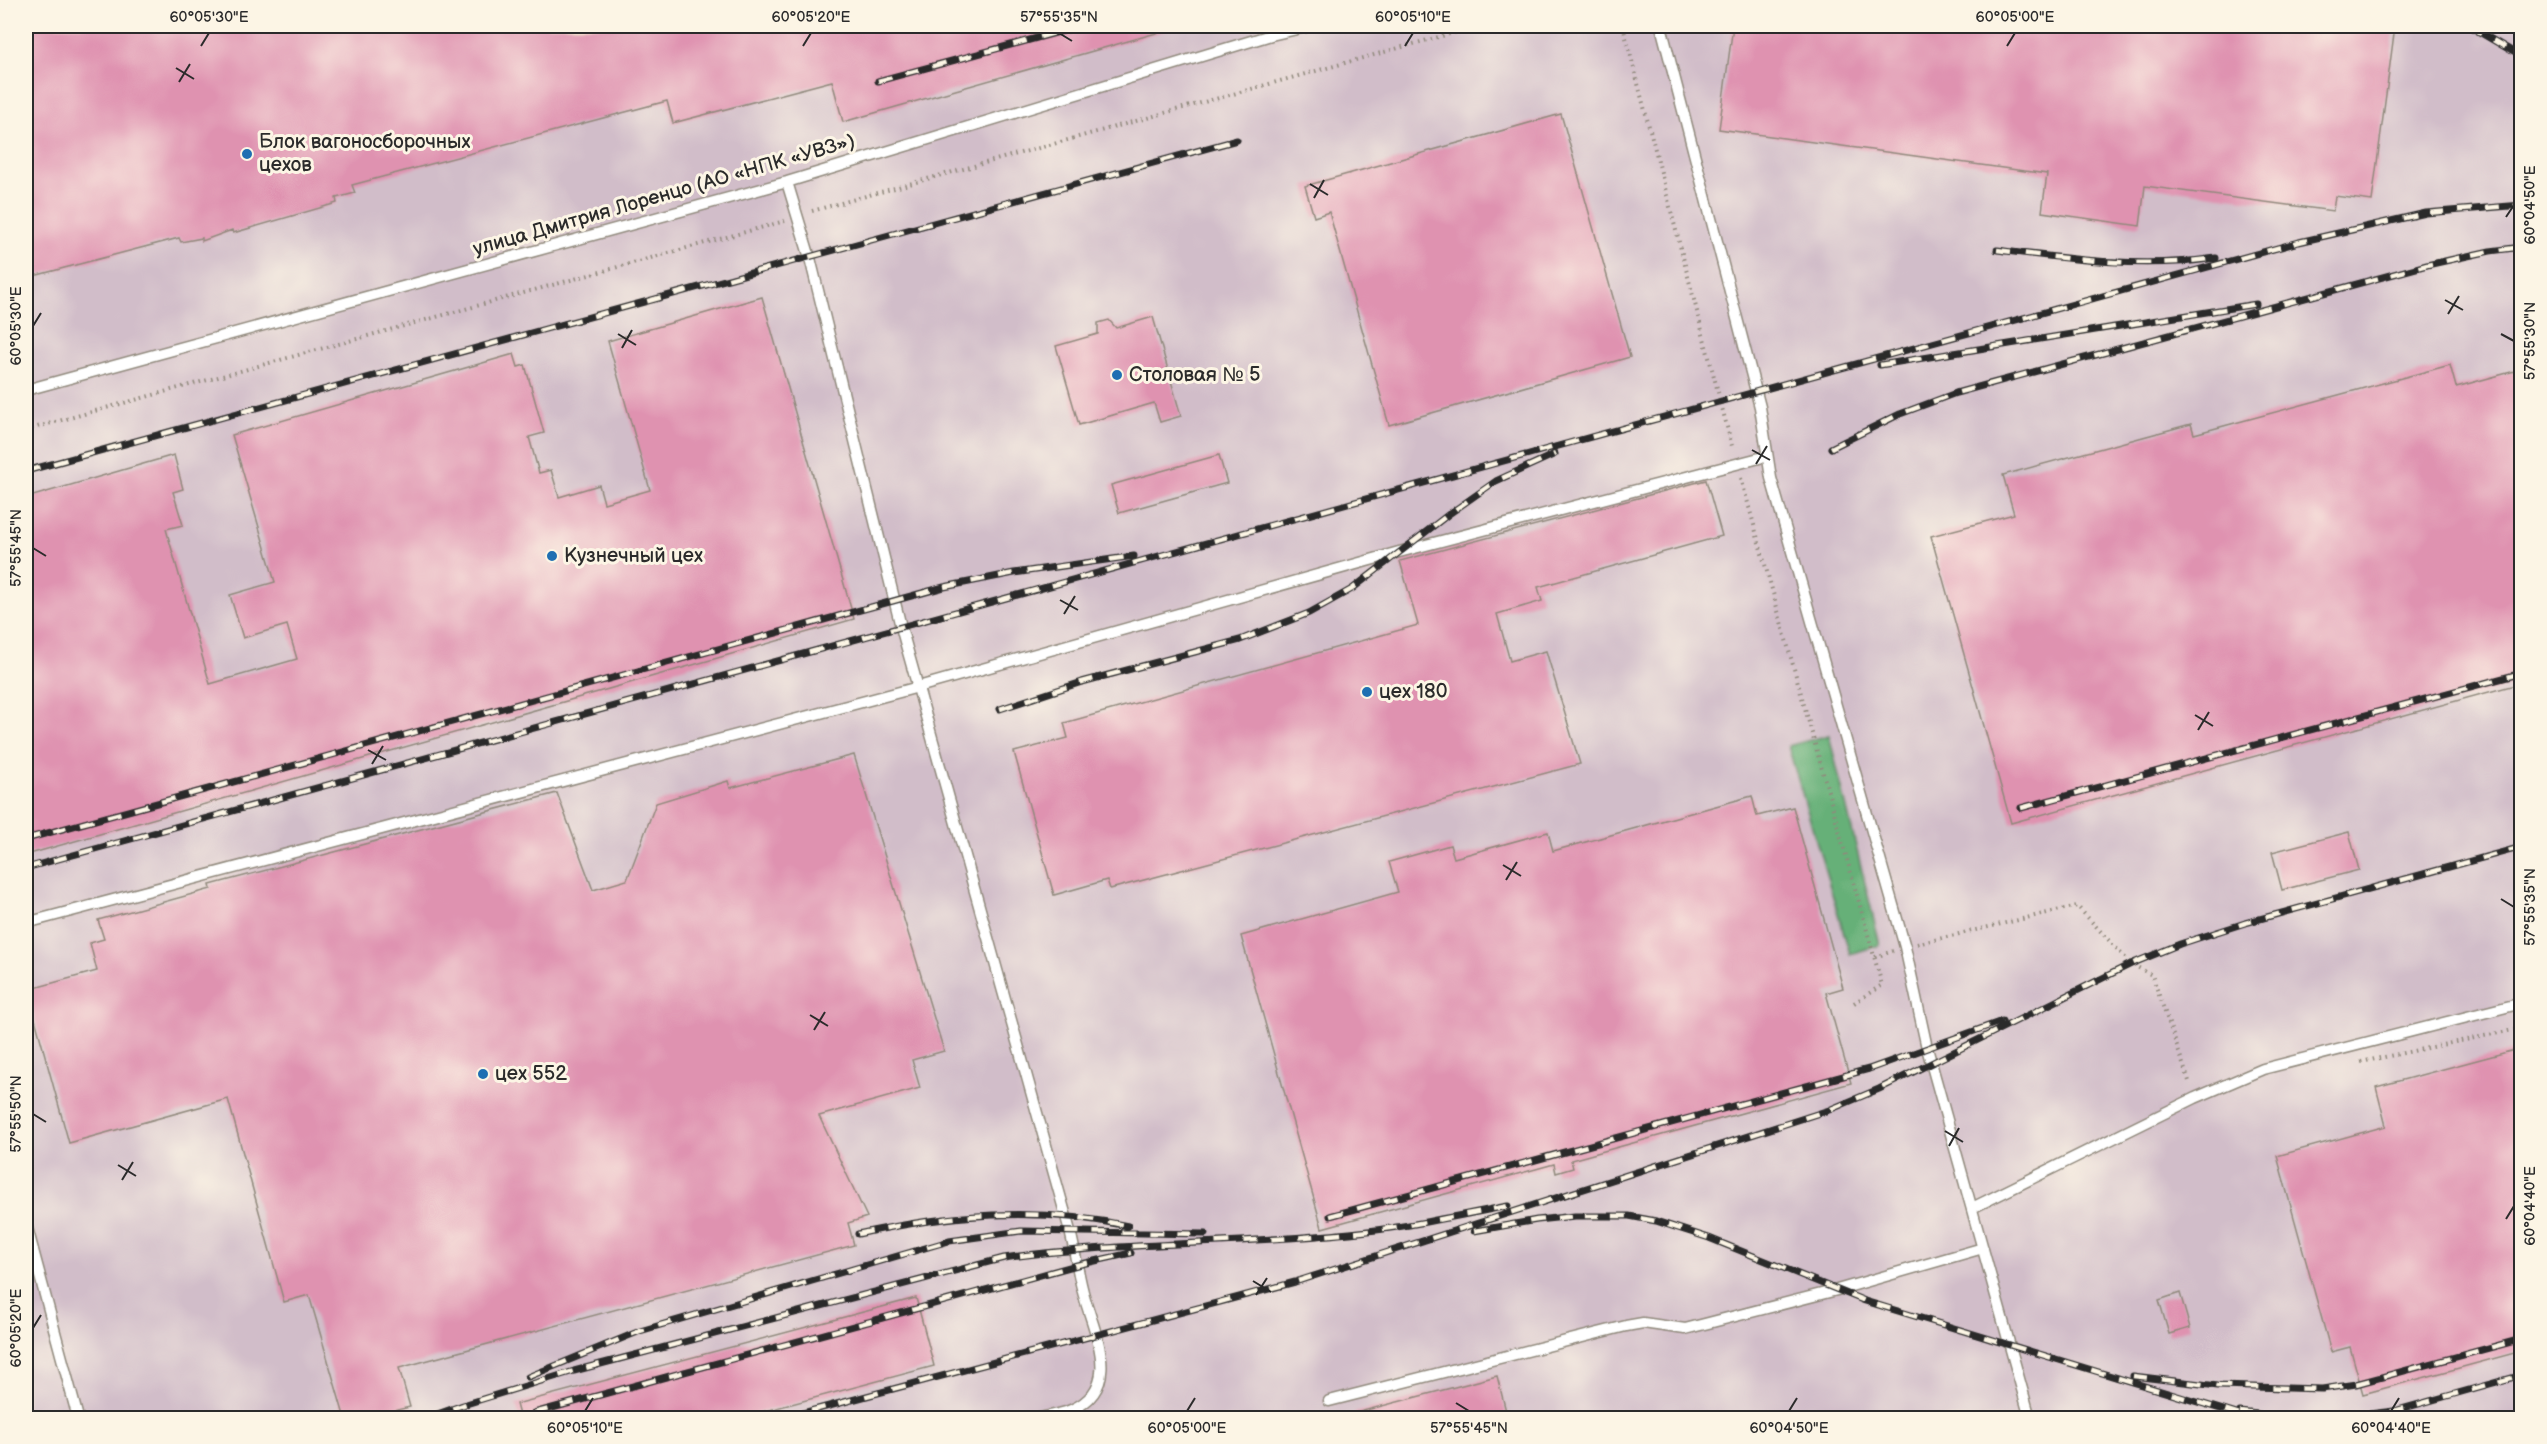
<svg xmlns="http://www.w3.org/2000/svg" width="2547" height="1444" font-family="'Balsamiq Sans',sans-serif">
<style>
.industrial{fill:#d1bdc9}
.forest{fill:#66b078;stroke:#486e52;stroke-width:1.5}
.building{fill:#df92b0}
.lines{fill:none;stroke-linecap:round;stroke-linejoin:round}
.lane-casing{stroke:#90897c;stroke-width:13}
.path{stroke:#90897c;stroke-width:4;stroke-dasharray:1.5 4.5;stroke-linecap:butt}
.lane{stroke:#fff;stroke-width:10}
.rail-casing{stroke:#2b2b2b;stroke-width:7}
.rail{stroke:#fcf5e5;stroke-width:4.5;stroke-dasharray:14;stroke-linecap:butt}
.ticks{fill:none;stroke:#2b2b2b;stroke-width:2}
.poi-dot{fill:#1f6fb2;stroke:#fcf5e5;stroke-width:2}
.labels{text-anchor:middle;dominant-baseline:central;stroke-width:6;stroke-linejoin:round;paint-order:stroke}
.poi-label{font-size:20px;fill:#2b2b2b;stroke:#fcf5e5;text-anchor:start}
.street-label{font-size:20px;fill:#2b2b2b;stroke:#fcf5e5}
.neatline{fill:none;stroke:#2b2b2b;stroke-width:2}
.ticks-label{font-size:15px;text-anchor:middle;fill:#2b2b2b}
</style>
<rect width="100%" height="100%" fill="#fcf5e5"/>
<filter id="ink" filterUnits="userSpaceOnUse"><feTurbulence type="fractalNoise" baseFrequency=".0167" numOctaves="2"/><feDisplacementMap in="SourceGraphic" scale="12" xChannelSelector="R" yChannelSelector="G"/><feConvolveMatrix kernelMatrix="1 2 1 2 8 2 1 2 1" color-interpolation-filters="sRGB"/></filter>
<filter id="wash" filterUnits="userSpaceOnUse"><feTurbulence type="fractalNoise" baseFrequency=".008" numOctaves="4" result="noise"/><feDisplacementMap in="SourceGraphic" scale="24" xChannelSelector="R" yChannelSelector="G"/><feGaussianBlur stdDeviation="1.35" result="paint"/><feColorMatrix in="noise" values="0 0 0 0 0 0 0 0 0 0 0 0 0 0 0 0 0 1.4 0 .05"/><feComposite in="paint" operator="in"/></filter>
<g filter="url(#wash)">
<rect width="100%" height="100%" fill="#f5e7cd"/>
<path class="industrial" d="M26,26H2521V1418H26Z"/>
<path class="forest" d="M1829,735L1880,945L1850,954L1788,746Z"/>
<g id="blocks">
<path class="building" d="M26,26H1167V30L843,122L832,81L673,123L667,101L352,185L355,193L336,198L337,203L233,233L232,230L202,241V238L181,242L179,238L26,278Z
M1733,26H2395L2372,201L2335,196L2333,211L2145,186L2140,226L2042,212L2047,174L1719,129Z
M1561,114L1630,357L1389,425L1329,212L1314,217L1305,186Z
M762,297L854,619L26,855V498L174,455L183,489L173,492L183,525L166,529L210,684L297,659L287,625L243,638L230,595L275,582L232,435L514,354L518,367L525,365L544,433L529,437L539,473L551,470L559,497L599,485L604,503L650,490L608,341Z
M1153,317L1181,416L1160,422L1154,403L1079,425L1056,346L1098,334V323L1109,320L1116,328Z
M2450,365L2456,387L2522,369V683L2011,823L1931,536L2014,514L2003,475L2191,424L2194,434Z
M1219,455L1227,483L1119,513L1111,485Z
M1706,480L1722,536L1538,587L1542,601L1497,614L1510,661L1546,651L1580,764L1110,889L1107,880L1054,895L1014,752L1068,738L1064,723L1418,625L1400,561Z
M854,755L944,1051L912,1060L920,1088L819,1116L867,1217L848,1223L854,1245L399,1368L410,1407L359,1419H345L309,1295L284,1302L228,1099L69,1143L27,990L97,971L90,943L104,939L98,920L211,889L210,885L557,793L593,890L627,880L656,803L728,781L730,788Z
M1752,796L1757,816L1793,807L1843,988L1826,993L1851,1083L1571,1160L1573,1168L1556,1173L1554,1164L1322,1228L1241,936L1398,892L1389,862L1450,845L1454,858L1548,832L1553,851Z
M2349,832L2359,870L2282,890L2272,852Z
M2522,1048V1351L2363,1394L2350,1347L2331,1352L2277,1156L2386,1126L2376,1087Z
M2180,1293L2190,1328L2169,1334L2159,1300Z
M916,1298L934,1366L735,1419H520L516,1404Z
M1497,1376L1508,1419H1355V1413Z"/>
</g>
</g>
<g filter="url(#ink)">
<use href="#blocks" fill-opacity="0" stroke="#90897c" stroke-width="1.5"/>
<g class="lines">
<g class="lane-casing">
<path id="lane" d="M1661,26L1760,407L1771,478L1905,947L1927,1048L2030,1418
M787,182L810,258L901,627L1070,1231C1076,1254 1078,1277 1085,1299C1096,1337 1122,1388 1071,1410C1062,1414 1050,1416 1040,1418
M26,390L787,182L1271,35L1310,26
M26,923L911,689L1399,552L1767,456
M1972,1208L2195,1098L2263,1069L2522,1003
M26,1224L78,1418
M1329,1401L1626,1326L1643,1323L1685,1329L1837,1290L1983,1248"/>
</g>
<path class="path" d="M1623,26L1733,450
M812,211L1478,26
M26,430L785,221
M1741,478L1882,985L1854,1003
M1917,944L2077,906L2131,964L2152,975L2190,1084
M1875,957L1893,951
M2361,1062L2522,1028"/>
<use href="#lane" class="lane"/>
<g class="rail-casing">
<path id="rail" d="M2469,26L2522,57
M878,81L1081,26
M1997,250C2070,259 2142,269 2216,258
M1880,365L2256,304
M1831,448L1900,414L1956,393L2427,265L2490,251L2522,247
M26,471L1237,140
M1000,709L1082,682L1240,640L1309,613L1352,589L1449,514L1496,481L1555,454
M2021,808L2522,673
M26,839L944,587L1014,573L1134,556
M26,868L2299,242L2426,213L2522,205
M1330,1216L1869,1069L2002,1021
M1474,1231L1537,1220L1575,1216H1629L1656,1221L1709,1238L1865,1301L2250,1418
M858,1234C948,1214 1037,1206 1128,1226
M2133,1376L2218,1386L2322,1389L2356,1384L2522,1339
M528,1377L640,1331L949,1241L1021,1231L1205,1234
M2240,1412L2291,1418
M534,1413L1077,1265L1131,1253
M426,1418L463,1405L574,1371L1004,1258C1119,1242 1235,1245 1350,1233C1403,1228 1455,1216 1508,1206
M784,1418L1295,1282L1829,1110L1879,1089L2131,964L2180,944L2245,923L2522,847
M2335,1418L2394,1411L2522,1375"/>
</g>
<use href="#rail" class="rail"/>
</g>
</g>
<path class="ticks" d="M1059,33L1072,41M201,46L209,33M803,46L811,33M1405,46L1413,33M2007,46L2015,33M176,68L194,79M179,82L190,64M1310,184L1328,195M1314,198L1324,180M2506,217L2514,205M2445,300L2463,310M2448,314L2459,296M33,326L41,313M618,334L636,345M2501,334L2514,341M622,348L632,330M1752,450L1770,460M1756,464L1767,446M33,548L46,556M1060,600L1078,610M1064,614L1075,596M2195,715L2213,726M2198,730L2209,712M368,750L386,760M372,764L383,746M1503,865L1521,876M1506,880L1517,862M2501,899L2514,907M810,1015L828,1026M814,1030L825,1012M33,1114L46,1122M1945,1131L1963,1142M1949,1146L1959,1128M118,1165L136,1176M122,1180L133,1162M2506,1219L2514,1206M1253,1281L1271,1292M1256,1295L1267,1278M33,1328L41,1315M1456,1403L1469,1411M585,1411L593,1398M1187,1411L1195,1398M1789,1411L1797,1398M2391,1411L2399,1398"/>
<g class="poi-dot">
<circle cx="247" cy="154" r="6"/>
<circle cx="1117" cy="375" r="6"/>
<circle cx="552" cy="556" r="6"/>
<circle cx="1367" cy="692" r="6"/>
<circle cx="483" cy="1074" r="6"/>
</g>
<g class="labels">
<g class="poi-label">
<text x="259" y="142">Блок вагоносборочных<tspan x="259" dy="23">цехов</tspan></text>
<text x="1129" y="375">Столовая № 5</text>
<text x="564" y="556">Кузнечный цех</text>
<text x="1379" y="692">цех 180</text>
<text x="495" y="1074">цех 552</text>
</g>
<g class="street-label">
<text transform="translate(664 195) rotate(-16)">улица Дмитрия Лоренцо (АО «НПК «УВЗ»)</text>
</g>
</g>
<rect width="2547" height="1444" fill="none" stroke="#fcf5e5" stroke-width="66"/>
<rect x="33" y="33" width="2481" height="1378" class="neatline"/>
<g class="ticks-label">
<text x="209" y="22">60°05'30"E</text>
<text x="811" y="22">60°05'20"E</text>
<text x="1059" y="22">57°55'35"N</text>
<text x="1413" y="22">60°05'10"E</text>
<text x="2015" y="22">60°05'00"E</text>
<text transform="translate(2530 205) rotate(-90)" y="5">60°04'50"E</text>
<text transform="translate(16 326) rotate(-90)" y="5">60°05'30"E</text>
<text transform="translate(2530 341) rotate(-90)" y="5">57°55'30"N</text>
<text transform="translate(16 548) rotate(-90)" y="5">57°55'45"N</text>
<text transform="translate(2530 907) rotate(-90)" y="5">57°55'35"N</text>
<text transform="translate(16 1114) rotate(-90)" y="5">57°55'50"N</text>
<text transform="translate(2530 1206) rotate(-90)" y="5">60°04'40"E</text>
<text transform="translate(16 1328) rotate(-90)" y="5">60°05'20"E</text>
<text x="585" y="1433">60°05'10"E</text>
<text x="1187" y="1433">60°05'00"E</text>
<text x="1469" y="1433">57°55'45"N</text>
<text x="1789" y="1433">60°04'50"E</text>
<text x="2391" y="1433">60°04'40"E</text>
</g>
</svg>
